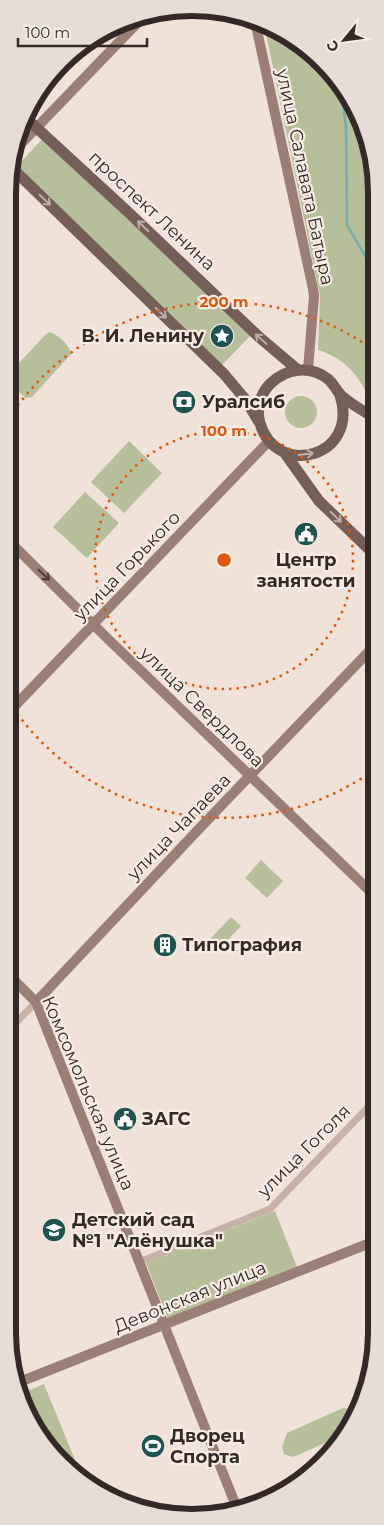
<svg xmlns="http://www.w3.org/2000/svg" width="384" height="1525" font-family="Montserrat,sans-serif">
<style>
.green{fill:#b7be9a}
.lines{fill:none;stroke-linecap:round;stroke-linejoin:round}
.stream{stroke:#79aca7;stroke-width:2.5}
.street{stroke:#c7b0a6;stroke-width:7}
.secondary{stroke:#9b7f77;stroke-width:10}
.primary{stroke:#755d58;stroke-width:11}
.oneway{stroke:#bdaca6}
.oneway2{stroke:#4e3e3a}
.ring{fill:none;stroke:#df570d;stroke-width:2.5;stroke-dasharray:2.5 5}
.labels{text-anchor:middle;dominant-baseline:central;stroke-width:4.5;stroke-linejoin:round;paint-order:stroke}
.street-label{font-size:18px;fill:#342926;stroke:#f8ece5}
.poi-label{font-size:18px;font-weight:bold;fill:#342926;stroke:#f8ece5;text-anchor:start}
.rim{fill:none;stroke:#342926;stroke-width:6}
.centre{fill:#df570d;stroke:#f8ece5;stroke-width:2.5}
.ring-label{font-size:15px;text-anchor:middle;font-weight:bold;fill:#df570d;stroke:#f8ece5;stroke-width:4.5;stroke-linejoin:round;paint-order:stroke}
</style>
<rect width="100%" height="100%" fill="#f0e2d9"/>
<path class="green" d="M264,24L274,27L323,62L358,111L375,168V403C368,396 364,388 359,380C349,365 335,355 318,350L320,296Z
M47,134L252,334L222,365L17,166Z
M50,332C58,335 70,345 71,354L32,397L26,398L9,383V374L46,334Z
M285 412a16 16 0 1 1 32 0a16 16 0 1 1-32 0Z
M129,441L162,473L124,513L91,482Z
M85,492L119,523L87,558L53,527Z
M261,860L283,881L267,898L245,878Z
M231,917L241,926L221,947L211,938Z
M275,1211L297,1267L168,1319L146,1263Z
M44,1384L82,1477L53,1455L21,1403L20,1394Z
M343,1408L349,1409L356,1414L352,1425L343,1435L293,1457L284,1454L282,1447L287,1433Z"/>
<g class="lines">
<path class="stream" d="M341,87L346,128L347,225L371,266"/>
<path class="street" d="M8,1031L36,1002
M139,1262L270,1209L375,1100"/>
<path class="secondary" d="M255,21L313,289L314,296L308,370
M15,150L146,14
M9,541L108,639L375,896
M8,713L269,441
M8,974L36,1002L238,1511
M36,1002L197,831L375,645
M17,1383L375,1241"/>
<path class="primary" d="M26,118L127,211L259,337L298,370
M10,166L224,374L245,399L259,422
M340,395C360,459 275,478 260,423C256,410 260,394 270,384C286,368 310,365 328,379C334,384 336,390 340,394C347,402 365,412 375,418
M284,452L319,501L375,555"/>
</g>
<defs><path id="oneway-shaft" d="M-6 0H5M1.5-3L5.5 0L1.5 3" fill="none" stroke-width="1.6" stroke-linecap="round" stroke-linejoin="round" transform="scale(1.25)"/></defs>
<g class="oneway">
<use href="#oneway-shaft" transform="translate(45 200) rotate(44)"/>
<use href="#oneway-shaft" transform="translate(143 226) rotate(-136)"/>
<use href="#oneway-shaft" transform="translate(161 313) rotate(44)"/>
<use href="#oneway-shaft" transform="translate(261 339) rotate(-139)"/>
<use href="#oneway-shaft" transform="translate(306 454) rotate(-7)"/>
<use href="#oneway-shaft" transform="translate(336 517) rotate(44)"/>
</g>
<use class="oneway2" href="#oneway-shaft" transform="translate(44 575) rotate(44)"/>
<g class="ring">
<circle cx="224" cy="560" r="129"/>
<path d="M374 770A258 258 0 0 1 9 702M9 418A258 258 0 0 1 374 350"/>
</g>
<defs>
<g id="sight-disc" transform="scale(1.25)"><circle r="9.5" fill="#1e534f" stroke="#f8ece5"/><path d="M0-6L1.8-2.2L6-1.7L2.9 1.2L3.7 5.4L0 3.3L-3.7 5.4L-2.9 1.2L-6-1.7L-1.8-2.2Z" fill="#fff"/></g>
<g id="bank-disc" transform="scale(1.25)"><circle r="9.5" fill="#1e534f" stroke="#f8ece5"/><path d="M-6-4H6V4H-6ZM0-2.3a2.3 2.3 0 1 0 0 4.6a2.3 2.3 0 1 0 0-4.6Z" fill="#fff"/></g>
<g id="civic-disc" transform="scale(1.25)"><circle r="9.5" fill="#1e534f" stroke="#f8ece5"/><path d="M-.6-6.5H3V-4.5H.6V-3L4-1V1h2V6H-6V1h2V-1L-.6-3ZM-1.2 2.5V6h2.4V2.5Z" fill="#fff"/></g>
<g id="building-disc" transform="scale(1.25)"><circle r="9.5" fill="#1e534f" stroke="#f8ece5"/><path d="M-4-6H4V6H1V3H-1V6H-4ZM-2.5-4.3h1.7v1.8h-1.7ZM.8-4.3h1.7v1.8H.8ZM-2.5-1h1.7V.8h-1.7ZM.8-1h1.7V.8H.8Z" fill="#fff"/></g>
<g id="school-disc" transform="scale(1.25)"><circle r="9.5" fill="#1e534f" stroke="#f8ece5"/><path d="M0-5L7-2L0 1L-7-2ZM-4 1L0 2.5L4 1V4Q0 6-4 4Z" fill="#fff"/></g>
<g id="stadium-disc" transform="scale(1.25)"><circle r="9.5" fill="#1e534f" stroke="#f8ece5"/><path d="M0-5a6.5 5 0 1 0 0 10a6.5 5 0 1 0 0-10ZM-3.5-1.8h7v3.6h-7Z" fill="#fff"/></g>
</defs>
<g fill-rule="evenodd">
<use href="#sight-disc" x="222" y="336"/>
<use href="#bank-disc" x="184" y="402"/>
<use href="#civic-disc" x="306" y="534"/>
<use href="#building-disc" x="165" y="945"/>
<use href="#civic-disc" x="125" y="1119"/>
<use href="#school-disc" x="54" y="1230"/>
<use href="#stadium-disc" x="153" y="1446"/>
</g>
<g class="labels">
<g class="street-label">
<text transform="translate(305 177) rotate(78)">улица Салавата Батыра</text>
<text transform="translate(152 211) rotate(43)">проспект Ленина</text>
<text transform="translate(127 566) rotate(-46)">улица Горького</text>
<text transform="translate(202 707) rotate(44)">улица Свердлова</text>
<text transform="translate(179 827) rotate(-46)">улица Чапаева</text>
<text transform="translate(88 1093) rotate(67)">Комсомольская улица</text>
<text transform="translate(304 1151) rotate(-45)">улица Гоголя</text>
<text transform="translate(190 1297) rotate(-22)">Девонская улица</text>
</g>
<g class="poi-label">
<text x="204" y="336" text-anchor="end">В. И. Ленину</text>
<text x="202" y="402">Уралсиб</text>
<text x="306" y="560" text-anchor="middle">Центр<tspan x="306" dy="21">занятости</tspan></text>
<text x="182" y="945">Типография</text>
<text x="142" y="1119">ЗАГС</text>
<text x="72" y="1220">Детский сад<tspan x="72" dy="21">№1 "Алёнушка"</tspan></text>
<text x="170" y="1436">Дворец<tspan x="170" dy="21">Спорта</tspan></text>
</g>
</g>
<path d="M0 0H384V1525H0ZM192 16H192A176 176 0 0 1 368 192V1333A176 176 0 0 1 192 1509H192A176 176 0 0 1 16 1333V192A176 176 0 0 1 192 16Z" fill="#e8dcd6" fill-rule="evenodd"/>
<path class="rim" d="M192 16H192A176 176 0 0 1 368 192V1333A176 176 0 0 1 192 1509H192A176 176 0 0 1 16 1333V192A176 176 0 0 1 192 16Z"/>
<circle cx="224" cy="560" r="8" class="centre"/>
<g class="ring-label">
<text x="224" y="307">200 m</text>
<text x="224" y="436">100 m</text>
</g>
<g transform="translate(344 40) rotate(241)" stroke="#f8ece5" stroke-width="4" paint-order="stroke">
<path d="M0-4L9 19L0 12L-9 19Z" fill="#342926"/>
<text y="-8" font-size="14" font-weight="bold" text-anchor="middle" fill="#342926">С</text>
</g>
<path d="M18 38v8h129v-8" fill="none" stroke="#342926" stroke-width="2.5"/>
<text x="25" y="38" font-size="15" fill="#342926" stroke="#f8ece5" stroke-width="4" paint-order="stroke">100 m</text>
</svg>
